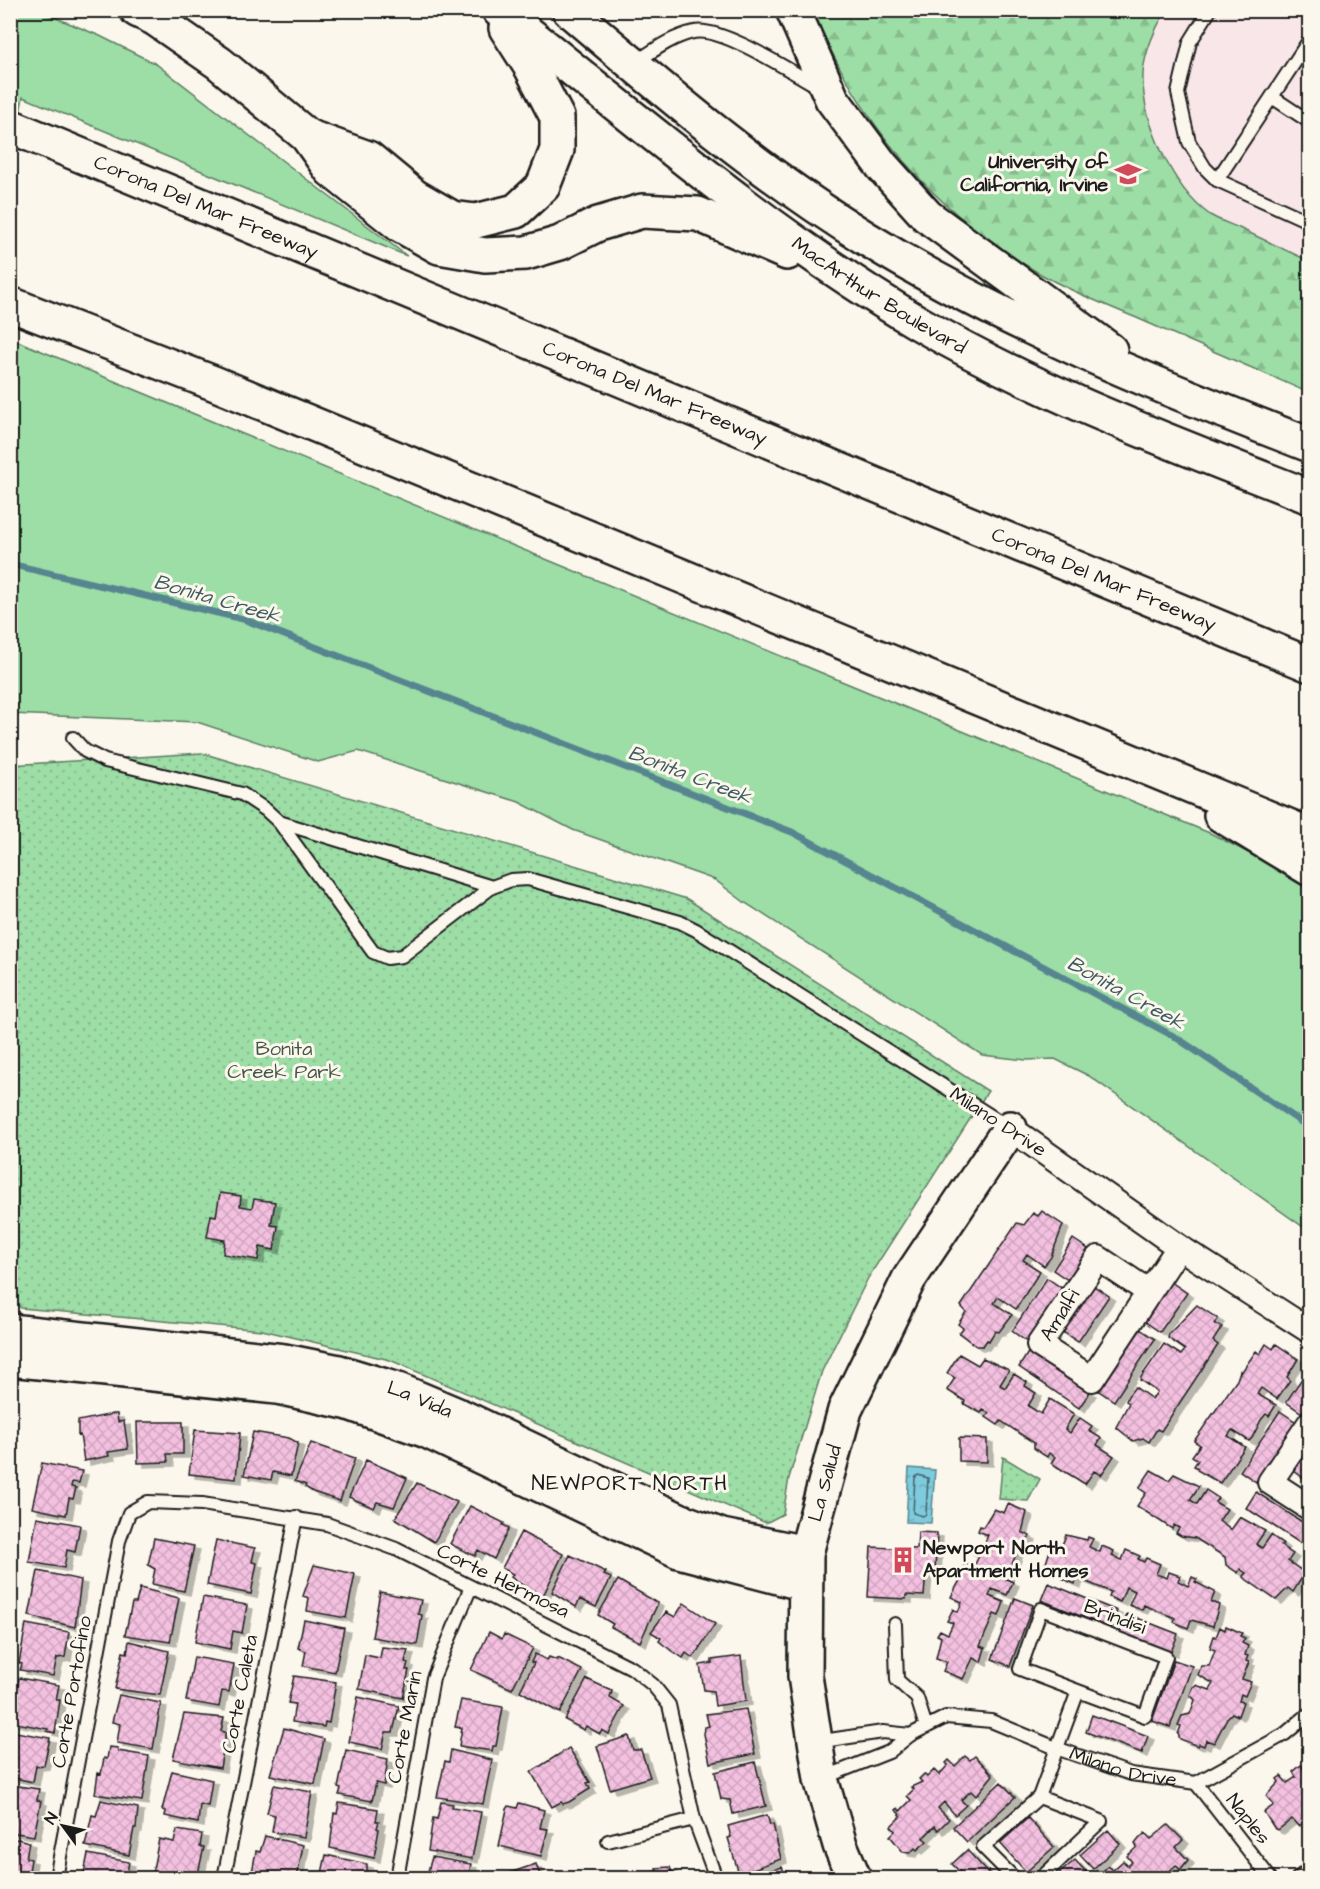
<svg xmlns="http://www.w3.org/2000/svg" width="1320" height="1889" font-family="'Architects Daughter',sans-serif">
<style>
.built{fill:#f9e6e8}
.grass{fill:#9ddda6;stroke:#5c7c61;stroke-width:1.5}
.forest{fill:url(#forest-firs);stroke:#5c7c61;stroke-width:1.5}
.park{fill:url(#park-dots);stroke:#5c7c61;stroke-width:1.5}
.water{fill:url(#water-ripples);stroke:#578590;stroke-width:1.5}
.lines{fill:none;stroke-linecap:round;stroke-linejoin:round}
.shore{stroke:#436269;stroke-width:1.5}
.stream{stroke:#578590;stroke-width:7}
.building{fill:url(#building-cross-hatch);stroke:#1c1c1c;stroke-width:1.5;filter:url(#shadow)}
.lane-casing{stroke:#1c1c1c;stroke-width:16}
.street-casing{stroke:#1c1c1c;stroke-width:28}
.secondary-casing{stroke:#1c1c1c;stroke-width:38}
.primary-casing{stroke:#1c1c1c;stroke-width:38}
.highway-casing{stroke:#1c1c1c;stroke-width:38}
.lane{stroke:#fbf7ec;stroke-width:12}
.street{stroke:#fbf7ec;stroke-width:24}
.secondary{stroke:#fbf7ec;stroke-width:33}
.primary{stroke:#fbf7ec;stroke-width:33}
.highway{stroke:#fbf7ec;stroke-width:33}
.labels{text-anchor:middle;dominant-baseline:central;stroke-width:6;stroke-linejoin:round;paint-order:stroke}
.poi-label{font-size:20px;font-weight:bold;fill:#1c1c1c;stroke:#fbf7ec;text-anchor:end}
.street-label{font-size:20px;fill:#1c1c1c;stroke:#fbf7ec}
.park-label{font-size:20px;fill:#435645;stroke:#fbf7ec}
.water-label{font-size:21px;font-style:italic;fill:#3e5960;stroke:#fbf7ec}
.neighbourhood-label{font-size:21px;letter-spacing:1.5px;fill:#1c1c1c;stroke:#fbf7ec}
</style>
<defs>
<pattern id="forest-firs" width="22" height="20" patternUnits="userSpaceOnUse" patternTransform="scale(1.5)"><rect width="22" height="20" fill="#9ddda6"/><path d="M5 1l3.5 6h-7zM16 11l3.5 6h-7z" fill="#87bd8e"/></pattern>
<pattern id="park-dots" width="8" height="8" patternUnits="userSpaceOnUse" patternTransform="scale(1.5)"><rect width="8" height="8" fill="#9ddda6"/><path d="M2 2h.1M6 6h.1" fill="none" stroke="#87bd8e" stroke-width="1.8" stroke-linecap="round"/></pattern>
<pattern id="water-ripples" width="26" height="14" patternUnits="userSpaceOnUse" patternTransform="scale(1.5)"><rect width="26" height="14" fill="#7ecbdd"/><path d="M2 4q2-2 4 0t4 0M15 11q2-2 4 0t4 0" fill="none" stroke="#6caebd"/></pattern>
<pattern id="building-cross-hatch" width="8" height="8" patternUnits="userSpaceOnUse" patternTransform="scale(1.5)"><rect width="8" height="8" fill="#f3c0df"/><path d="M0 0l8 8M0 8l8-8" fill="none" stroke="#d0a4bf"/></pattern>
<filter id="shadow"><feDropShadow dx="6" dy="4" stdDeviation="0" flood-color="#0004"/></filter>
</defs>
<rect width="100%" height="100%" fill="#fbf7ec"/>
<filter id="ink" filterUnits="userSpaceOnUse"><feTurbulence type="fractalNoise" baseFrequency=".0167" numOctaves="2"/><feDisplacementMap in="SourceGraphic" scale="12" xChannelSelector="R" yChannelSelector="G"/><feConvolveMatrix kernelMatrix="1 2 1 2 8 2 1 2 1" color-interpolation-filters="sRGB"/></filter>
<g filter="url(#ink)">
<path class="built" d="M828,11H1309V373Z"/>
<path class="grass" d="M15,11H35L54,17L100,36L156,64L407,256L23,97L11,160L10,20H15Z
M10,338L1212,834L1309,884V1231L1089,1076L1055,1059L1026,1060L982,1055L744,902L715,880L573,830L519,802L358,751L318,762L197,722L11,714Z"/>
<path class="forest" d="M813,11H1167C1155,26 1144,55 1143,74C1141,120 1173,189 1210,215C1218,220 1230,224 1239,228C1262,239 1286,250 1309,261V393C1253,368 1196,344 1139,319C1103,304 1065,289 1032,269C929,206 859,122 813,11Z"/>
<path class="park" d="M202,753L687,899L988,1091L868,1278L822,1371L789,1478L783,1514L766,1523L390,1360L262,1330L21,1308L10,1298V765Z
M1003,1457L1040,1479L1028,1501L999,1499Z"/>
<path class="water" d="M909,1468L935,1470L931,1523L906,1522Z"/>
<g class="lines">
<path class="shore" d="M918,1475L928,1478L926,1514L923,1516L913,1513L915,1478Z"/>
<path class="stream" d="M10,564L243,619L792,832L1177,1038L1310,1128"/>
</g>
<path class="building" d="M220,1193L241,1196L240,1206L252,1208L254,1199L275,1202L271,1225L278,1226L274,1250L260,1247L258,1260L223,1254L225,1240L207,1237L211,1215L216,1216Z
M1042,1211L1063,1225L1051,1257L1044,1266L1027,1254L1023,1260L1040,1271L1016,1309L998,1297L994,1303L1012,1315L999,1332L995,1331L989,1341L987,1340L983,1346H976L959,1333L963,1328L958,1324L966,1312L961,1306L1017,1223L1024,1225L1033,1213L1038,1216Z
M1073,1239L1088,1249L1068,1280L1053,1270Z
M1047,1278L1063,1289L1027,1342L1012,1331Z
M1171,1282L1187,1293L1160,1332L1144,1321Z
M1094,1286L1109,1296L1078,1342L1063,1332Z
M1197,1305L1218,1319L1214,1324L1222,1327L1213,1341L1218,1345L1161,1431L1157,1429L1149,1442L1143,1438L1133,1441L1116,1427L1129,1403L1126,1401L1128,1396L1135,1387L1152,1399L1157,1392L1140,1380L1141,1377L1164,1344L1181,1355L1185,1350L1168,1338L1169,1334Z
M1140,1329L1155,1339L1114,1401L1099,1391Z
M1266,1344L1273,1349L1276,1344L1298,1359L1287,1377L1290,1380L1277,1399L1261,1388L1257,1394L1276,1405L1269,1416L1266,1414L1261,1420L1252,1438L1249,1441L1232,1430L1228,1436L1245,1447L1220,1483L1197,1470L1198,1468L1194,1466L1198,1460L1192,1456L1200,1445L1194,1441L1237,1380L1240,1371L1241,1373L1256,1351L1260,1354Z
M1029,1351L1090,1392L1079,1408L1019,1367Z
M959,1354L978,1365L983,1358L1009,1370L1000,1385L1005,1388L1014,1374L1027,1382L1025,1386L1036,1393L1028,1406L1041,1414L1050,1399L1074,1414L1065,1429L1070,1433L1080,1418L1092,1426L1089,1431L1101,1438L1097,1445L1114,1456L1101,1475L1094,1471L1085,1484L1051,1463L1055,1457L1049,1453L1047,1457L1042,1454L1034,1448V1443L1001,1421L998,1425L986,1417L989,1413L983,1410L981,1413L964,1404L965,1401L947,1390L955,1378L947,1373Z
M1307,1371L1310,1402L1302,1413L1286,1402Z
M1280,1411L1296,1422L1256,1482L1240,1471Z
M113,1414H117L118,1422L124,1421L128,1449L108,1452L109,1456L84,1461L80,1435L78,1436V1421Z
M137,1422H183V1454H167L168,1462L138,1463Z
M195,1430L240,1433L236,1479L189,1474Z
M253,1432L289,1438L298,1443L291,1476L273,1472L271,1480L244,1475Z
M959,1438L987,1439V1462L959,1461Z
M311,1443L355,1458L340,1501L313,1492L305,1487L306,1485L295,1481Z
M1310,1447V1479L1308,1481L1294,1471Z
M366,1460L407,1478L394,1507L377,1502L374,1508L349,1497Z
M42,1463L82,1471L79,1483L72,1482L71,1487L76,1488L73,1499L69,1498L66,1515L32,1508Z
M1151,1470L1169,1480L1174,1474L1199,1486L1190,1500L1197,1504L1206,1490L1218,1498L1215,1502L1227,1509L1219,1521L1231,1530L1240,1517L1265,1531L1256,1544L1262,1548L1271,1535L1283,1544L1281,1546L1293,1554L1288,1561L1305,1573L1293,1592L1288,1588L1276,1600L1247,1580L1243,1576L1246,1573L1240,1569L1238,1573L1226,1565L1225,1557L1195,1538L1181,1536L1176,1533L1179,1528L1174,1525L1172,1529L1137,1506L1146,1493L1139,1488Z
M417,1483L457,1502L434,1542L395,1518Z
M1256,1492L1310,1527L1309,1549L1246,1508Z
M1008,1504L1027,1512L1022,1532L1030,1536L1023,1548L1019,1547L1006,1579L1013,1582L1007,1595L992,1589L989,1596L1004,1602L999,1616L994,1614L980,1646L985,1648L981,1662L973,1658L963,1679L943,1671L947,1662L936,1658L941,1637L937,1635L940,1630L948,1634L953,1623L947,1621L953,1609L958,1612L962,1602L951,1597L961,1578L959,1577L965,1563L974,1566L979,1556L974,1554L979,1543L984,1545L988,1535L978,1531L980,1526L983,1527L994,1509L1004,1513Z
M470,1506L504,1523L503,1525L509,1528L494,1559L478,1550L475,1556L450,1544Z
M37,1517L80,1525L75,1552L67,1550L64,1568L29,1562Z
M521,1532L563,1554L543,1596L517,1582L511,1577L513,1574L502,1568Z
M918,1532L937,1533L935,1571H926L924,1596L906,1595V1599L868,1597L871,1547L917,1549Z
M1066,1535L1087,1540L1088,1537L1093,1539L1089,1547L1100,1552L1102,1546L1114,1551L1112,1556L1122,1560L1126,1550L1140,1556L1138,1559L1144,1562L1146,1558L1160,1564L1156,1574L1167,1578L1169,1572L1180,1576L1178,1581L1188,1586L1192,1577L1197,1579L1195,1582L1215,1592L1211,1602L1219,1605L1213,1626L1191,1620L1188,1628L1174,1622L1175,1618L1144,1605L1142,1610L1129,1605L1135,1591L1126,1587L1120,1602L1109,1597L1111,1592L1077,1578L1075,1584L1062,1578L1065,1571L1046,1563L1052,1544L1054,1542L1062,1545Z
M154,1538L194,1546L184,1591L152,1584L155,1569L148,1565Z
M216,1540L255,1548L252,1562L257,1563L251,1594L207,1585Z
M570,1555L606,1572L604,1575L611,1578L596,1607L580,1599L576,1607L552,1592Z
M314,1565L355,1574L346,1618L307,1611L309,1598L303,1596Z
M38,1571L81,1580L75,1627L29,1616Z
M618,1580L658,1603L640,1642L611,1627L613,1624L598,1615Z
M1048,1583L1117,1611L1110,1628L1041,1600Z
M140,1588L179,1598L170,1642L125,1635L132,1603H136Z
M380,1592L421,1600L418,1614L422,1615L417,1645L372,1637Z
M203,1597L247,1605L242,1633L233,1631L230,1649L195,1642Z
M1015,1598L1033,1605L1010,1666L992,1659Z
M684,1603L715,1624L693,1658L686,1653L683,1658L665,1646L659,1641L661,1638L651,1632L666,1612L675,1617Z
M1308,1606L1310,1607V1630L1305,1627L1309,1622L1301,1617Z
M1127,1614L1178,1634L1171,1652L1120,1632Z
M304,1620L344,1628L335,1672L303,1666L306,1651L298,1648Z
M26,1624L69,1632L65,1657L57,1658L53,1676L20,1670L22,1664L19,1663Z
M1226,1626L1242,1633L1240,1636L1245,1638L1242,1643L1248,1646L1245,1655L1248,1656L1246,1661L1249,1662L1242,1679L1251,1682L1245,1696L1241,1694L1239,1701L1243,1702L1238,1716L1232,1713L1227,1718L1214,1743L1206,1740L1204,1746L1199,1744L1198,1746L1180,1739L1178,1734L1181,1726L1178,1725L1182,1716L1190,1714L1195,1700L1190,1695L1193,1687L1196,1685L1210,1690L1213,1683L1198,1675L1201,1666H1209L1215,1650L1210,1648L1214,1636L1216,1637L1220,1627L1225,1630Z
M489,1632L502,1639L504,1634L533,1648L512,1689L471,1670Z
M129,1641L169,1651L160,1695L115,1689L123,1652L127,1653Z
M382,1647L408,1650L405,1662L408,1663L406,1670H409L403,1698L359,1689L365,1655L380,1658Z
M535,1654L547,1660L549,1657L557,1660L558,1658L582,1670L560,1713L520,1691L534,1663L531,1662Z
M741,1656L746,1701L715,1706L713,1691L704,1690L700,1665L712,1663V1660Z
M194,1657L234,1664L229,1692L222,1691L219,1707L186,1701Z
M1174,1660L1192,1666L1170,1727L1152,1721Z
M294,1676L336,1682L329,1723L325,1722L324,1727L292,1722L295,1704L288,1703Z
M19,1678L59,1685L56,1700H60L55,1733L47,1731L48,1729L11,1722Z
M587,1679L612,1691L610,1698L624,1706L609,1734L602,1730L600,1734L586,1726L584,1730L565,1720Z
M119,1695L161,1703L153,1749L117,1743L120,1724L112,1722Z
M358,1697L399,1706L393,1732H386L382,1749L349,1742Z
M461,1700L503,1707L496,1746H493L492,1751L459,1746L462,1728L455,1727Z
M746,1709L755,1754L710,1763L704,1734L705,1727L709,1726L706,1714Z
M184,1714L224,1718L221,1731L225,1732V1739L220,1768L173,1759Z
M1092,1715L1148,1736L1142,1753L1086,1732Z
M284,1728L324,1739L315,1784L270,1775Z
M10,1731L50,1738L44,1765L36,1766L33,1782L10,1777Z
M629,1736L633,1750H641L650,1777L610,1789L597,1746Z
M109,1747L118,1748V1751L149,1756L142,1801L95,1794L98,1773L101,1774L104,1758L107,1759Z
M569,1748L590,1782L587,1783L590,1789L569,1802L563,1804L561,1802L552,1807L531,1772Z
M346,1750L388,1759L384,1785L376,1783L372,1801L339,1795L341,1789L338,1788Z
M451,1750L492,1760L483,1804L437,1797L445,1761L449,1762Z
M965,1756L970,1760L975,1756L993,1775L976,1796L971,1791L961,1800L966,1805L955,1815L944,1802L938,1808L949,1819L938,1830L935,1826L923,1838L927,1841L917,1850L915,1848L910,1853L903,1852L890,1836L895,1831L891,1826L901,1816L896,1810L898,1808L900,1811L911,1800L907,1796L914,1789L911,1787L922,1782L919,1779L924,1774L927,1777L934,1770L939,1775L948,1765L946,1763L949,1760L955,1766Z
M755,1762L766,1806L733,1814L730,1800L721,1799L715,1772Z
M1301,1765L1305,1770L1310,1766V1818L1298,1826L1292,1819L1278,1830L1275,1829L1264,1812L1274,1805L1266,1796L1279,1782L1277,1779L1281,1776L1287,1783L1296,1777L1293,1772Z
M172,1771L212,1780L208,1806L200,1804L198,1823L165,1816L166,1811L162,1810Z
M1001,1782L1015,1797L967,1842L953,1827Z
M10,1785L39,1789L37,1800L41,1801L34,1836L10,1832Z
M274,1785L312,1792L304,1837L272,1832L275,1815L267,1813Z
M101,1800L138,1808L136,1828H134L129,1855L85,1846L92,1815L96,1816Z
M441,1802L453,1804L452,1807L481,1812L472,1859L428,1851L433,1818L437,1819Z
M339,1803L378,1809L376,1821H379L377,1828L379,1829L374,1858L330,1848L334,1813L337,1814Z
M519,1803L544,1810L540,1828L548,1829L541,1856L499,1846L507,1809L509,1806L517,1808Z
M767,1815L770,1825L773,1824L781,1859L739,1874L728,1838L731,1837L728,1826Z
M1028,1818L1054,1847L1026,1872L1000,1843Z
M1168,1825L1183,1840L1176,1847L1188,1860L1180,1870L1176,1865L1165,1875L1167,1878L1098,1876L1108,1866L1113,1870L1123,1861L1128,1866L1132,1862L1127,1856L1137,1847L1135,1844L1139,1839L1145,1833L1151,1839Z
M177,1830L202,1834L200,1847H204L197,1878L152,1874L159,1839L174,1842Z
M1108,1830L1120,1844L1093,1869L1080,1855Z
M265,1836L303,1845L297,1878H251L256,1851L260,1852Z
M18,1839L29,1842L26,1858L31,1859L28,1878H10V1840Z
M967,1850L993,1878H966L952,1864Z
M88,1854L129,1862L126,1878H83Z
M326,1855L367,1864V1878H321Z
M432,1857L471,1864L468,1878H426Z
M1075,1860L1088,1874L1084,1878H1054Z
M536,1864L541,1878H505L504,1875Z
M670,1867L674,1878H646L645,1874L657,1871L656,1868Z
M782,1867L787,1878H741H747Z"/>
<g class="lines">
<g class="lane-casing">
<g id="lane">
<path d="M1210,10L1190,42L1178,93L1189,142L1205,168L1217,180L1310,222"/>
<path d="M633,64C653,51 671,37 694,32C722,26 793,73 819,87"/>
<path d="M1272,97L1310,122"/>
<path d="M1217,180L1310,39"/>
<path d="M73,738L85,751L105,761L242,794L266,810L279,822"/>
<path d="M492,887L402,956L387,958L373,952L279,822L492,887L511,880L528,879L680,922L696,930L1010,1128"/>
<path d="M895,1624L897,1680L917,1698L926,1727"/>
<path d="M816,1742L883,1732L910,1735"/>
<path id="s1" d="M823,1778L889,1752L910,1735L946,1717L991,1721L1056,1748L1131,1774L1196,1783L1285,1734L1310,1713"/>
<path d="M1196,1783L1270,1878"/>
<path d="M1039,1797L1101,1821L1041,1878"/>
<path d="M608,1841L694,1819"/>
<path d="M56,1878L119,1541L129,1513L148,1502L202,1504L327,1524L396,1549L632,1668L653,1685L669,1705L694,1819L716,1878"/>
<path d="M224,1878L296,1517"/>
<path d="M397,1878L433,1678L470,1589"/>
<path d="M1014,1878L983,1847L1039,1797L1078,1691L1145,1716L1166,1657L1041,1609L1020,1669L1078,1691"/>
<path d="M1298,1878L1310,1869"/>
</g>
</g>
<g class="street-casing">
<path id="street" d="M1010,1128L1179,1247L1310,1331
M1149,1292L1098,1258L1039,1345L1092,1379L1179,1247
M1310,1423L1270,1482L1310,1508"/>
</g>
<g class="secondary-casing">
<g id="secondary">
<path id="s2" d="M10,1331L284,1361L339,1372L398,1390L460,1416L679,1520L722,1536L806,1553"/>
<path d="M10,1359L277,1387L349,1403L427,1431L679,1551L805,1584"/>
<path id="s3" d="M854,1878L840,1845L821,1779L805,1676L806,1553L845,1410L909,1279L1010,1128"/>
</g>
</g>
<g class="primary-casing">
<g id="primary">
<path d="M137,10L154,18L219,63L307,136L331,170L400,225L439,247L485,255L526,253L560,243L598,224L642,211L698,214L787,253"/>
<path id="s4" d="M499,10C635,118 767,233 917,322C1041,395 1176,444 1310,497"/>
<path d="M569,10C665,92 760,173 867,239C1007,325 1157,386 1310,445"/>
<path d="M793,10L832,99L882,166L927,216L1110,350"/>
<path d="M307,136L368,158L414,196L452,218L476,221L516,211L543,186L557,150V117L531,67L506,28"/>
</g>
</g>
<g class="highway-casing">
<g id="highway">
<path id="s5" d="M10,126L1310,665"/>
<path d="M10,304L216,384L1310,835"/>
<path d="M1221,815L1310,869"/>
</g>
</g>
<use href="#lane" class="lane"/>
<use href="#street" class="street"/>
<use href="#secondary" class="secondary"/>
<use href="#primary" class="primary"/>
<use href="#highway" class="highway"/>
</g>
</g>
<defs>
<g id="university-bare" transform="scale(2.07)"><path d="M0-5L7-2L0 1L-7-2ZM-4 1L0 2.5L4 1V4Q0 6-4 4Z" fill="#d1495b" stroke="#fbf7ec" stroke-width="2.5" paint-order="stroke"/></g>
<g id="building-bare" transform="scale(2.07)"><path d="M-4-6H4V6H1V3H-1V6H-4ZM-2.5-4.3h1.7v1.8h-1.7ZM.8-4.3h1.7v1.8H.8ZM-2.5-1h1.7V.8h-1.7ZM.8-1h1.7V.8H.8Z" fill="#d1495b" stroke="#fbf7ec" stroke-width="2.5" paint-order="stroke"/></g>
</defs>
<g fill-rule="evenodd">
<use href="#university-bare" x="1128" y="174"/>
<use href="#building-bare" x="903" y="1560"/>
</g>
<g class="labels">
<g class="poi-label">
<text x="1108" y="162">University of<tspan x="1108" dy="23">California, Irvine</tspan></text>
<text x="923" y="1548" text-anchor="start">Newport North<tspan x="923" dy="23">Apartment Homes</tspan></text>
</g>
<g class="street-label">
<text stroke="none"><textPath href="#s5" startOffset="212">Corona Del Mar Freeway</textPath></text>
<text stroke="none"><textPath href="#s4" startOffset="476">MacArthur Boulevard</textPath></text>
<text stroke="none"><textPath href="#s5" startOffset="698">Corona Del Mar Freeway</textPath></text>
<text stroke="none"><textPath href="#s5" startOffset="1184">Corona Del Mar Freeway</textPath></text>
<text transform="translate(998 1122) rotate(33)">Milano Drive</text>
<text transform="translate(1060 1315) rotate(-58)">Amalfi</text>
<text stroke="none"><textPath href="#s2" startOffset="417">La Vida</textPath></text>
<text stroke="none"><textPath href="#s3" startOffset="404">La Salud</textPath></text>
<text transform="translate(503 1581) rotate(26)">Corte Hermosa</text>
<text transform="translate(1115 1617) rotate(21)">Brindisi</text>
<text transform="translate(72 1692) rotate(-80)">Corte Portofino</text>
<text transform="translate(240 1694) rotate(-79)">Corte Caleta</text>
<text transform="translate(405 1727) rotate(-79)">Corte Marin</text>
<text stroke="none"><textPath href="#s1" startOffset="324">Milano Drive</textPath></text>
<text transform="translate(1248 1819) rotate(52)">Naples</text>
</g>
<g class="park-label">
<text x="284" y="1049">Bonita<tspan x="284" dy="23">Creek Park</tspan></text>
</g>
<g class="water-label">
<text transform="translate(217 599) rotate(16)">Bonita Creek</text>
<text transform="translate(690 775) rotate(21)">Bonita Creek</text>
<text transform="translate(1126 993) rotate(29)">Bonita Creek</text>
</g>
<g class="neighbourhood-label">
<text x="630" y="1483">NEWPORT NORTH</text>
</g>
</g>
<rect width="1320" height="1889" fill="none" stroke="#fbf7ec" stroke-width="36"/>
<rect x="18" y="18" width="1284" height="1853" fill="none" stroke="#1c1c1c" stroke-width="2" filter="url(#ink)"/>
<g transform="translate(63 1826) rotate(303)" stroke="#fbf7ec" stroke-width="4.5" paint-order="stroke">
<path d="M0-4.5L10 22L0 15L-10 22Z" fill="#1c1c1c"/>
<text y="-9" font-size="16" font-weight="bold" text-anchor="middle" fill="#1c1c1c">N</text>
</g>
</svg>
